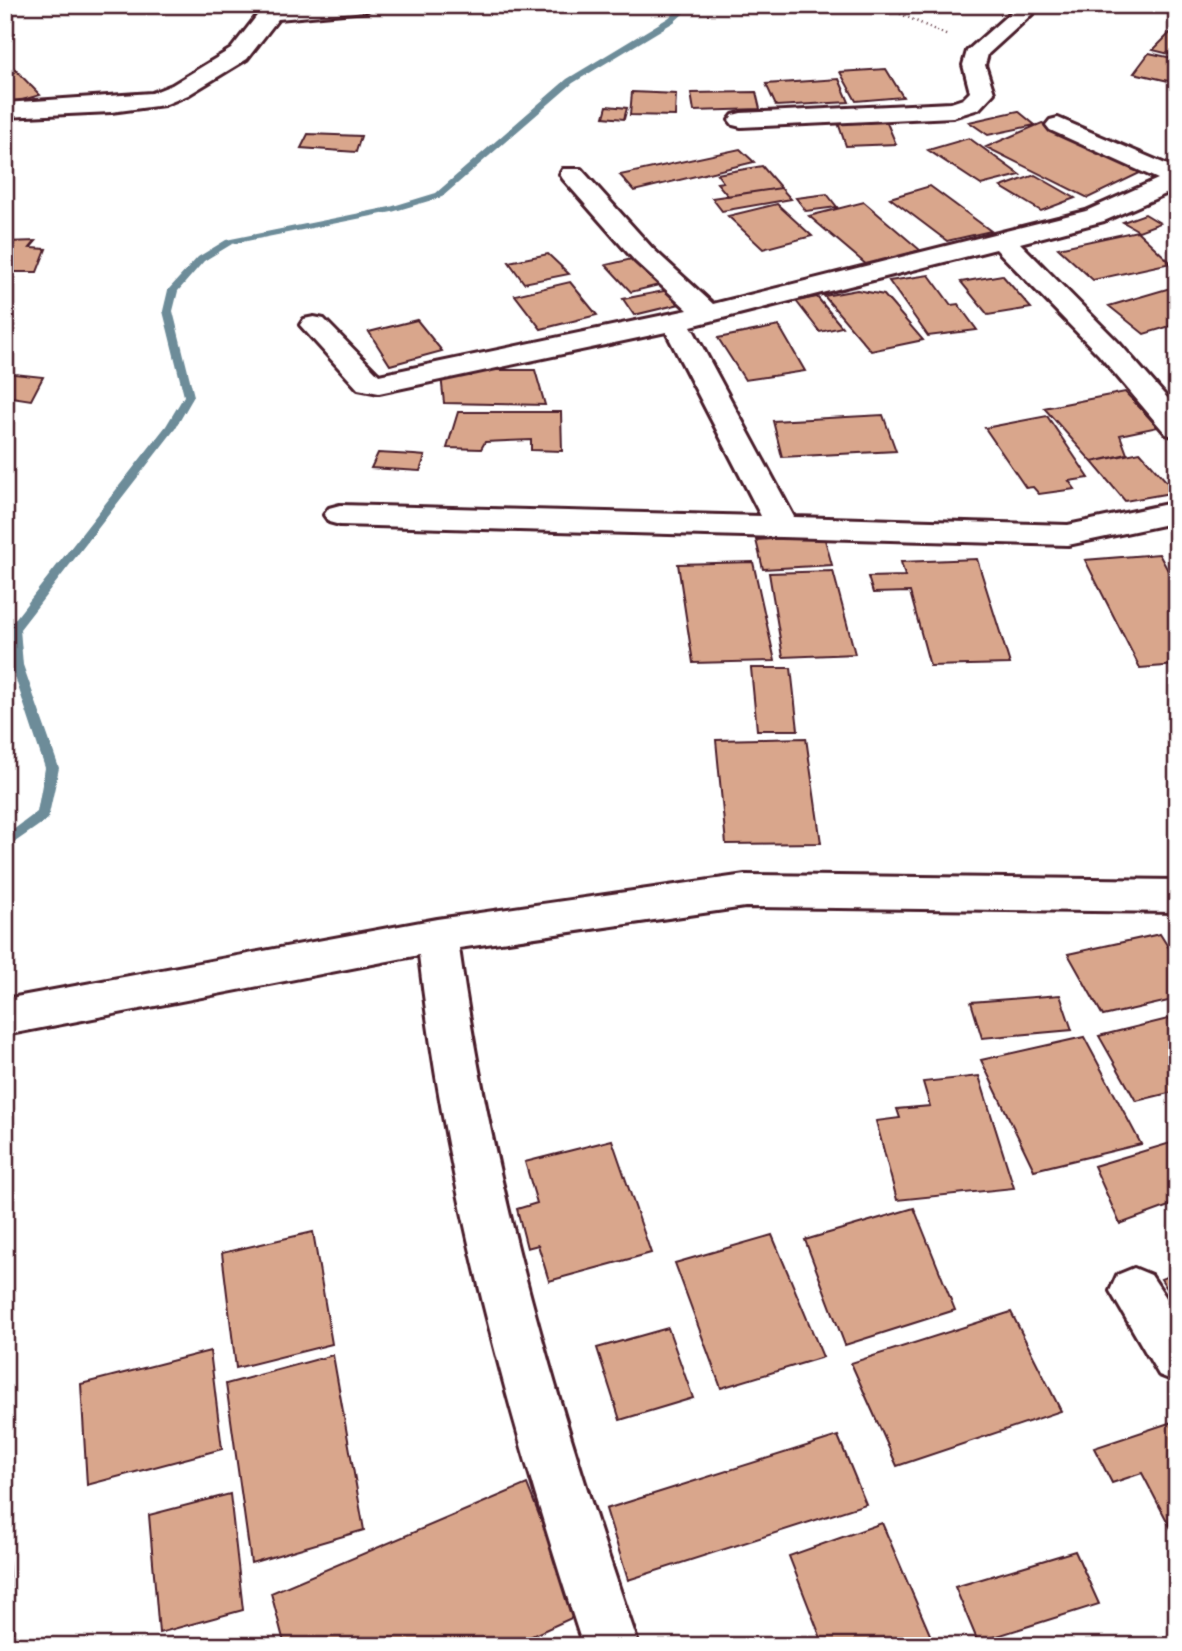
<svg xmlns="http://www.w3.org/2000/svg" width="1182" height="1651" font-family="Mynerve,sans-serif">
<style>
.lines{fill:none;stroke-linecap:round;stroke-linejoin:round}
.stream{fill:#6d8c99;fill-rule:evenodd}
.building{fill:#d9a68c;stroke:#4a1f2b;stroke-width:2}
.street-casing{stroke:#4a1f2b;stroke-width:6}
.path{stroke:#4a1f2b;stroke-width:2.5;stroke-dasharray:1 3.5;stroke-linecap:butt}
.street{fill:#fff;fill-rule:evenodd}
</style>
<rect width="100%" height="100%" fill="#fff"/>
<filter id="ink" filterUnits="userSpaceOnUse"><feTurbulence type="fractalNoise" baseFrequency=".0143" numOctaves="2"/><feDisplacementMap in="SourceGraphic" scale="14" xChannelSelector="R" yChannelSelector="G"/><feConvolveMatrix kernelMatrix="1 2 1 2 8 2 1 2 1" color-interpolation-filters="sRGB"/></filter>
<g filter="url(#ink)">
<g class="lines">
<path class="stream" d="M684,5H693L674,22L573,83L442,197L392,212L232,244L204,261L178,291L173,311L194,396L175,429L20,629L23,665L59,768L48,819L5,849V836L37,812L45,768L11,665L8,628L166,426L184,396L163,311L168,290L198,257L226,240L390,207L436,193L567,79L668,18Z"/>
</g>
<path class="building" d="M1175,28L1177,56L1153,50Z
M1149,53L1177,59V83L1134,73Z
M5,59L40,95L12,103L5,95Z
M886,69L903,97L856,101L840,72Z
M839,79L849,102L776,106L766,84Z
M632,92L676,94L675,116L630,115Z
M756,92L760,109L694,111L691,93Z
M607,106L627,108L624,119L604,117Z
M1018,111L1035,125L988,135L969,122Z
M884,116L896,144L846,146L836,117Z
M1042,123L1144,171L1088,198L986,147Z
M308,134L361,136L356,152L301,148Z
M969,138L1020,175L981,185L928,150Z
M740,149L754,162L634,191L620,175Z
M762,166L781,188L728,196L717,183L723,182L717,174Z
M1035,175L1075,198L1041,211L1001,187Z
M930,186L991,231L947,241L890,198Z
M781,188L791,199L722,211L712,198Z
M827,194L837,207L806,211L796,198Z
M864,202L920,250L868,266L809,216Z
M777,204L812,236L763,249L728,216Z
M1145,214L1160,223L1139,231L1123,222Z
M1137,231L1171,263L1093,280L1058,248Z
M36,241L30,248L46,249L37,272H5V242Z
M548,254L569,274L524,283L509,262Z
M636,258L663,284L631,292L606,265Z
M929,275L951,305L958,304L977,330L928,336L889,281Z
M1002,275L1031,308L988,315L961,282Z
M570,282L597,315L541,329L515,295Z
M1177,286V324L1144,334L1109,306Z
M679,288L688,302L634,315L623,299Z
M857,290L884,295L923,340L871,351L824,296Z
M817,297L842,327L820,332L796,301Z
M417,320L442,351L390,365L369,332Z
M779,326L805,371L745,380L718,338Z
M470,370H535L545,405L444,403L441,375L471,376Z
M5,373L43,377L31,400L5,396Z
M1125,392L1158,427L1120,435L1127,454L1092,462L1044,408Z
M458,412H561L562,451L531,450V440L485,442L481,449L447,448Z
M883,415L896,451L782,457L773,421Z
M1047,416L1089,478L1069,481L1075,489L1039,494L1033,487L1026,488L985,428Z
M1140,452L1176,492L1125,501L1092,462Z
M378,453L414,455L425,456L420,471L371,468Z
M824,536L832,565L763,569L756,540Z
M1159,554L1177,587V665L1140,668L1085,560Z
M977,559L1010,664L930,666L910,592L873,593L868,577L905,576L901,562Z
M753,562L775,661L693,663L678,564Z
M833,571L855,654L783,657L769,573Z
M751,668H791L798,730H757Z
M806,738L821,843L726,844L716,740Z
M1160,934L1177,961V999L1103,1016L1068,954Z
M1060,995L1072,1030L982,1038L971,1002Z
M1176,1017L1177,1091L1136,1101L1099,1036Z
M1084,1037L1141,1144L1034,1170L981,1060Z
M979,1076L1014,1188L897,1200L876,1121L900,1118L897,1109L930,1106L923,1082Z
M612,1140L651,1253L549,1281L538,1245L527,1248L517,1209L537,1203L525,1162Z
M1177,1141V1203L1120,1224L1094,1166Z
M914,1208L955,1310L845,1345L805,1240Z
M313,1232L332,1344L236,1368L222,1253Z
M772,1235L823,1357L721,1388L675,1263Z
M1177,1273V1304L1161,1279Z
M1011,1312L1061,1411L897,1466L851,1363Z
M668,1328L693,1398L620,1420L597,1348Z
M210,1351L222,1449L87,1485L81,1384Z
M333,1355L364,1530L251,1563L226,1384Z
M1175,1421L1177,1425V1540L1142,1473L1112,1483L1094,1448Z
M838,1436L866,1504L628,1580L606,1509Z
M527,1484L578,1615L510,1646H285L271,1593Z
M230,1494L243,1610L159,1633L149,1515Z
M5,1514L13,1637L5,1639Z
M882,1523L935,1646H824L789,1556Z
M1075,1551L1099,1604L978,1642L955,1587Z"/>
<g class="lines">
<g class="street-casing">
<path id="street" d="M287,5H376L366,11L278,19L247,59L188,95L164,105L111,112L5,117V103L152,93L172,85L231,49L263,8Z
M1019,5H1042L988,54L985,65L994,93L979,109L953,117L741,127L733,125L729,120L733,115L741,113L951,103L963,99L970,92L963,65L967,51Z
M1058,118L1177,169V189L1104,221L1020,243L1119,343L1177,409V437L1166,434L1099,355L996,249L691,326L794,517L1068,525L1177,502V522L1068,545L340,525L329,522L324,515L329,508L340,505L761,516L666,332L379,393L358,389L300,325L304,319L314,317L324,319L379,375L688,310L635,261L563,179L560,174L563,169H581L653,249L713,304L1086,211L1158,179L1050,130L1046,125L1050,120Z
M745,875L1177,880V912L745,907L459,948C492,1188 560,1417 639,1646H583C509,1419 446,1192 419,955L5,1035V999L437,919Z
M1134,1268L1151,1275L1177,1314V1382L1159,1375L1110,1291L1117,1275Z"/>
</g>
<path class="path" d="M888,8L948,36"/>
<use href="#street" class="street"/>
</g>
</g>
<rect width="1182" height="1651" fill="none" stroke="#fff" stroke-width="28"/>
<rect x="14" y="14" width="1154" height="1623" fill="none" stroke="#4a1f2b" stroke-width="2.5" filter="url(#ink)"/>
</svg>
